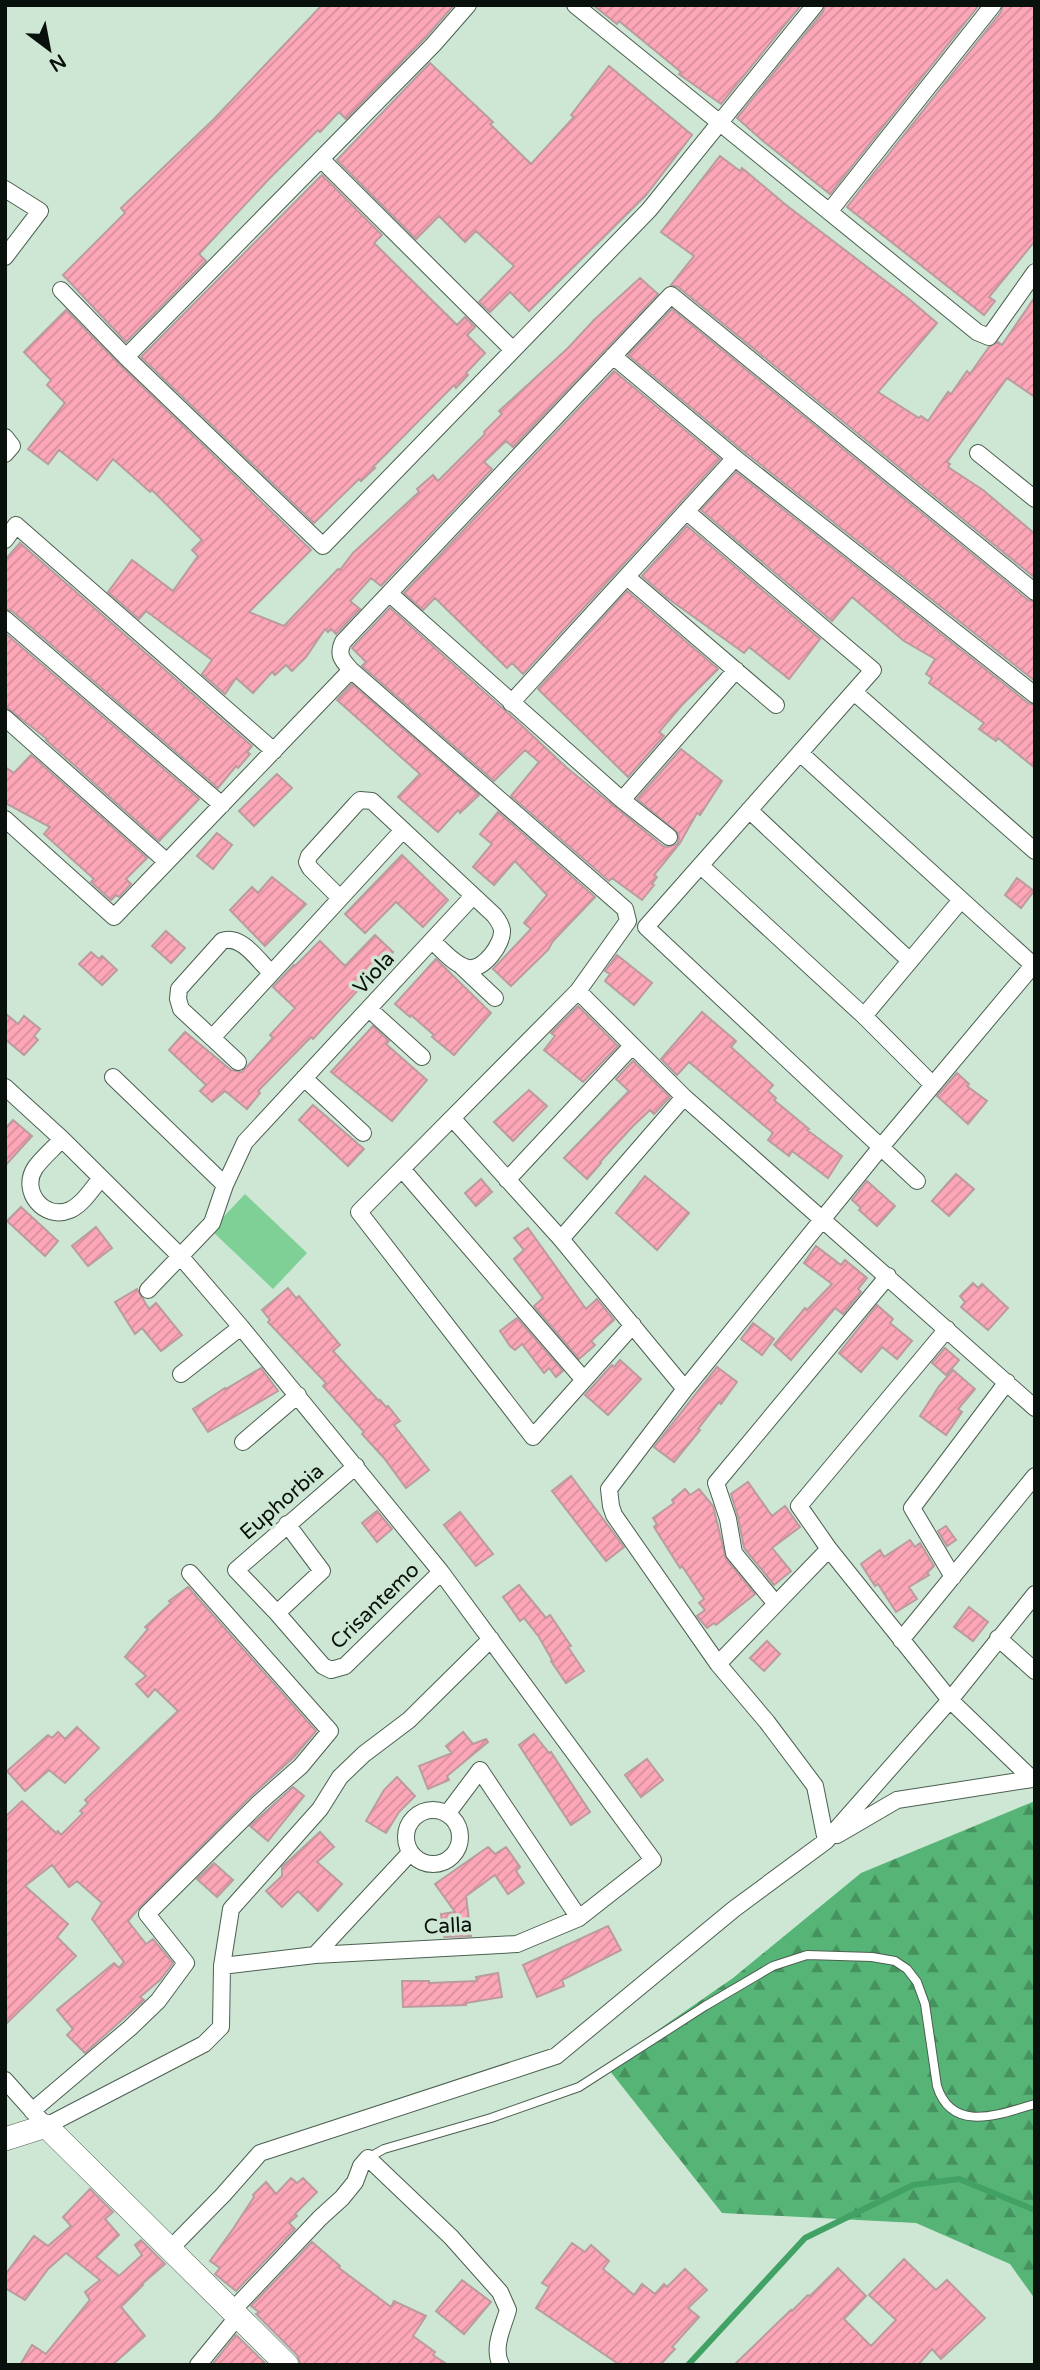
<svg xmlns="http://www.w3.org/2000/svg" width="1040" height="2370" font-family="'Varela Round',sans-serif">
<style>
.forest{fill:url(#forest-firs)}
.park{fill:#7ed097}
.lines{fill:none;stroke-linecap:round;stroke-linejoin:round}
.stream{stroke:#42a265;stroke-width:6}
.building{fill:url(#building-hatch);stroke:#ba9ba0;stroke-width:2}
.lane-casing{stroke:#4b6050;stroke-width:10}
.street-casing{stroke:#4b6050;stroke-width:18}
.secondary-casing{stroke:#4b6050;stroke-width:24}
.lane{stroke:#fff;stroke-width:8}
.street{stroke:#fff;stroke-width:16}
.secondary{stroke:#fff;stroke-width:23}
.labels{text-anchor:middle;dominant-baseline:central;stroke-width:7;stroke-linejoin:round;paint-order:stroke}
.street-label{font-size:21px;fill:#08110b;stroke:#cee7d4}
</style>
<defs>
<pattern id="forest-firs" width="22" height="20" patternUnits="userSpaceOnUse" patternTransform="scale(1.75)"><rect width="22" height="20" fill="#56b576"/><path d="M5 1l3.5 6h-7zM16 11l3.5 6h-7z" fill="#45925f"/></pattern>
<pattern id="building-hatch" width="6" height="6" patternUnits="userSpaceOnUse" patternTransform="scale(1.75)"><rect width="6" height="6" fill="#fda6b7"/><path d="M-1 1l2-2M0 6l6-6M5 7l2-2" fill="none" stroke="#d78e9c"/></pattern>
</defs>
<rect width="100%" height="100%" fill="#cee7d4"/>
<path class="forest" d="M1035,1801V2299L1010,2264L916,2223L722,2213L606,2066L733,1978L861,1873Z"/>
<path class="park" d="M245,1194L307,1253L273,1289L211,1230Z"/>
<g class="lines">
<path class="stream" d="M688,2365L805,2238L913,2185L959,2179L1035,2210"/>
</g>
<path class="building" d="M322,5H454L425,38L346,119L339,112L320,132L318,130L268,180L199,254L206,261L126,342L63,275L125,213L121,208L214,119Z
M593,5H801L721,104L679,74L681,72L619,21L617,24Z
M825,5H979L830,194L763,141L737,118L823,12Z
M1003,5H1035V241L989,297L995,301L984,315L847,207L1001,12Z
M430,63L493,122L490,124L531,164L574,117L571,115L609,66L692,135L646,195L529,311L510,292L490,312L479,302L514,266L476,231L465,242L439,216L416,239L337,160Z
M720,156L740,171L742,168L786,205L909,299L937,323L878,392L919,418L921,416L928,421L948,392L951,394L967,371L970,374L989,347L998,342L1002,345L1035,297V397L1007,378L947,462L950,464L948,467L983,490L1035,534V578L678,287L671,285L694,256L661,232Z
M322,175L382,235L374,243L457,325L465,317L475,327L467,335L485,353L466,373L468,375L456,388L454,385L373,467L375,468L361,481L359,479L314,523L141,357Z
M640,278L658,294L513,447L506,441L484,462L492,469L381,586L371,578L350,601L360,609L336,634L331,629L328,632L325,629L306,657L292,671L286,665L275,675L272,672L253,693L236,678L225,694L202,674L212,660L146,611L139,619L108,592L132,560L173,591L198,556L192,550L202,540L152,490L150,492L113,459L97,480L59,450L48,464L28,449L65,403L47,385L51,380L24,352L66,310L119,364L311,550L249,612L284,626L338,569L340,570L353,553L419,492L417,489L433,475L438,481L485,434L484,432L502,414L499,411L568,348L594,320Z
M672,309L1028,600L1035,602V681L742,450L628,355Z
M614,371L720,459L523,674L512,663L507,668L435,598L423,610L404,593Z
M736,472L1028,703L1035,705V768L998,738L996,741L979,729L984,723L929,683L932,678L926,674L935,659L904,641L852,597L832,621L701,510Z
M687,526L820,639L789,679L749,647L744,653L666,597L642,576Z
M20,543L252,746L247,752L250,754L238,768L236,766L218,788L12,611L5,609V560Z
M627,591L718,669L682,705L659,732L664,736L628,777L538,689Z
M390,608L519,723L567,768L663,846L668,847L677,844L679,839L678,833L637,799L681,749L722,781L700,815L697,813L680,843L654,875L657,877L652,884L654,885L642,900L612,878L609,881L511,796L539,762L525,750L494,781L362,666L366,662L352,648Z
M5,633L199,799L159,841L46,740L47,739L5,706Z
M352,684L479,795L460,813L458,810L438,832L398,797L420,774L337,700Z
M31,755L147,858L126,879L131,884L119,897L116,895L111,900L91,882L94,879L44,834L50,827L5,803V767L14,773Z
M277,774L292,788L254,826L239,811Z
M498,812L595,897L553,941L548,950L511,986L493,969L531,929L524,923L547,895L515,861L494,885L473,867L492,844L480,834Z
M217,833L232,845L213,869L197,856Z
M402,855L448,900L423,927L396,902L365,933L345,914Z
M272,877L306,904L265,946L230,910L252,887L258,893Z
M1017,878L1034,891L1021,908L1005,895Z
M166,931L185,948L171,963L152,946Z
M375,935L393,952L313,1039L311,1037L258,1091L260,1093L247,1109L225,1091L212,1102L200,1091L206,1085L169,1050L185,1032L231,1070L242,1072L273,1038L270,1035L295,1008L273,987L294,965L295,966L320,941L345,966Z
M91,952L99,959L102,956L117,970L102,985L79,964Z
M617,955L652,983L634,1005L605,981L610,974L605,971Z
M436,959L491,1013L454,1055L432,1037L434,1035L411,1015L410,1017L395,1004Z
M578,1006L618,1046L583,1082L544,1050L555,1036L551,1033Z
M702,1012L736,1041L731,1047L773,1085L768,1091L776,1098L774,1100L809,1129L807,1130L842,1156L828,1178L792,1151L789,1156L768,1140L773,1133L689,1062L677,1075L661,1059Z
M5,1013L18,1024L24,1016L40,1029L34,1036L38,1040L24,1055L5,1039Z
M373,1026L389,1041L386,1044L427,1080L392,1121L331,1072Z
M633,1061L670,1097L654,1114L650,1110L632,1127L600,1162L601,1163L587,1179L564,1158L629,1091L616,1079Z
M957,1073L969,1084L967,1086L987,1101L968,1124L937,1096Z
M529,1090L547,1106L513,1141L494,1122Z
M313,1105L364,1149L348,1166L299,1120Z
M13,1120L32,1136L5,1166V1129Z
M956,1174L974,1189L949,1216L932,1201Z
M645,1176L689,1213L657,1250L616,1213Z
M481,1179L492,1192L476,1206L465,1193Z
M867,1181L895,1206L877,1226L859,1210L861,1208L852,1200Z
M21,1207L58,1241L45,1256L7,1221Z
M96,1227L112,1248L88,1266L72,1246Z
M528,1228L586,1309L597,1299L614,1320L591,1341L595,1345L579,1359L534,1306L543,1298L514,1259L524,1250L514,1238Z
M816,1246L841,1265L845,1260L867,1278L858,1289L861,1292L843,1314L835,1308L791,1360L774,1345L805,1308L807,1310L832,1284L804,1263Z
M973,1283L978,1288L982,1284L1008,1308L988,1330L961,1307L965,1302L960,1296Z
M288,1288L296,1298L299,1296L340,1345L333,1351L379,1401L380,1400L386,1407L388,1406L400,1421L394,1425L429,1470L406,1488L384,1458L362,1434L364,1432L323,1386L326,1383L268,1322L270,1320L262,1310Z
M137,1289L149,1309L156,1303L182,1335L161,1351L142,1328L135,1334L115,1302Z
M877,1305L893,1319L890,1323L912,1341L897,1359L882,1347L861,1372L839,1353Z
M517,1318L563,1371L556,1377L549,1368L544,1373L522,1344L515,1350L510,1346L500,1331Z
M753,1323L774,1339L762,1355L741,1339Z
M945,1348L959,1360L946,1375L932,1363Z
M620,1360L641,1379L608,1415L585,1395L612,1365L614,1367Z
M717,1367L737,1382L721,1404L719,1402L698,1429L700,1430L674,1462L654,1447Z
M261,1368L278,1391L208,1432L193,1409L225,1388L226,1389Z
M953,1370L975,1389L958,1409L962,1412L946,1435L920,1416L939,1386Z
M571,1476L624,1547L606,1561L552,1491Z
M748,1482L772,1516L785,1506L800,1527L772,1548L791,1571L774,1585L744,1548L738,1517L731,1494Z
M685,1489L690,1495L699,1489L713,1506L726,1559L755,1594L716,1625L714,1623L707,1628L697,1616L705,1610L699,1603L704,1599L682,1566L680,1568L654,1527L657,1524L653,1518L674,1503L672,1500Z
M377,1511L392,1529L377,1542L362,1523Z
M460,1512L493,1554L476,1566L444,1525Z
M946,1526L956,1540L947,1546L938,1531Z
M910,1540L915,1547L920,1543L934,1566L927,1573L929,1575L909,1587L917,1599L896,1612L878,1584L875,1586L861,1564L880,1550L884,1557Z
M519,1585L546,1618L550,1615L571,1646L568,1647L584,1671L566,1683L551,1661L552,1660L539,1637L524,1618L520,1621L503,1597Z
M188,1587L316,1731L294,1757L253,1794L140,1907L128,1921L146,1944L153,1939L173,1963L160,1980L140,1997L144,2000L85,2053L67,2035L73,2029L57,2010L114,1963L119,1968L124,1962L92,1919L102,1903L77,1881L69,1887L52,1865L25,1886L68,1924L57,1937L76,1956L5,2025V1817L22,1801L56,1833L58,1831L61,1835L83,1813L80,1811L88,1803L85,1800L178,1711L155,1689L148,1697L136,1684L146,1676L125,1657L148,1629L145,1627L171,1603L169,1601Z
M969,1607L988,1622L973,1641L954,1627Z
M767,1641L780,1654L764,1671L750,1658Z
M77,1727L99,1748L65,1783L49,1770L25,1791L7,1771L48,1735L52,1738L58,1732L65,1739Z
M463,1732L473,1744L486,1739L488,1742L447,1776L449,1780L428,1789L419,1766L452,1753L446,1746Z
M534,1734L549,1753L551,1752L590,1812L571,1825L519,1745Z
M647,1759L663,1780L641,1797L625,1775Z
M397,1777L415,1796L399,1812L386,1833L366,1821L384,1790Z
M293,1787L304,1796L268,1841L250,1826Z
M320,1832L334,1847L317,1862L342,1884L318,1911L298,1891L282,1907L266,1891L282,1876V1867Z
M488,1847L495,1854L506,1847L520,1867L516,1871L524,1883L508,1894L495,1875L466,1896L471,1936L444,1937L441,1914L455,1912L435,1884Z
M214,1863L233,1880L217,1897L197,1879Z
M608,1926L621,1950L562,1980L564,1986L537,1997L523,1965Z
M498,1973L502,1997L466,2003V2005L403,2007L402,1981H429V1983L477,1981L476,1977Z
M291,2178L297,2183L303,2178L317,2192L295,2214L297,2216L289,2223L295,2229L236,2291L215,2274L220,2268L210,2261L233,2229L254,2197L253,2195L266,2182L276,2194Z
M90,2189L113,2212L105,2219L119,2235L96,2257L119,2276L142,2255L135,2245L141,2240L165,2264L142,2284L143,2285L121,2307L145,2336L112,2365H20L32,2345L46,2354L90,2300L85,2292L100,2280L66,2253L48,2269L25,2300L5,2288V2275L34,2236L48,2246L71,2226L63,2217Z
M312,2242L340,2266L339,2268L391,2307L394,2301L426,2316L413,2336L435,2352L433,2355L448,2365H301L297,2355L256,2314L259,2312L251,2306Z
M572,2243L585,2252L591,2245L609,2261L603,2269L634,2295L642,2284L655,2294L664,2284L667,2287L685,2269L707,2290L688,2308L699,2317L672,2347L675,2349L660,2365H620L536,2308L549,2287L542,2283Z
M904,2259L936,2290L947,2280L985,2318L941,2359L932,2349L918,2365H734L791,2310L792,2311L808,2295L810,2296L838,2268L866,2296L844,2319L871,2346L896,2320L869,2295Z
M462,2280L491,2302L464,2334L436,2311Z
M236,2335L267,2365H212Z"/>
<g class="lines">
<g class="lane-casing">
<path id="lane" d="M368,2158L384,2149L491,2118L579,2087L705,2006L773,1966L807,1955L872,1957L895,1961L907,1969L917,1982L925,2004L937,2086C952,2134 1000,2114 1035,2104"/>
</g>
<g class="street-casing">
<path id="street" d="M575,5L977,332L989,337L1035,272
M321,159L513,350
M5,189L40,211L5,257
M829,212L993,5
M61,290L126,357L323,546L649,210L815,5
M613,356L735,458L1035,695
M126,357L433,45L468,5
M5,437L12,446L5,454
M978,453L1035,499
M687,512L873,670L646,927L917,1181
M5,540L16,525L274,751
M627,577L776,705
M390,594L622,800L669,837
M5,619L222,805
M854,692L1035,851
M511,703L735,458
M5,718L167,862
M800,753L1033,965
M622,800L736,670
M749,810L909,960
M5,819L114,917L351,670
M701,866L864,1016L933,1085
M340,898L310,868L307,862L309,856L356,804L360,800L372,801L494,915C498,920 501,924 502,930C503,944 484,970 468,968C454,965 443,950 433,942
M460,965L495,998
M578,991L628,921L625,909L351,670C342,660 337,655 343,642L671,295L1035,592
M369,1009L422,1057
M864,1016L961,900
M212,1038L403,830
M238,1062L181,1009L178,999L179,989L222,941C241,934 258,960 271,973
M113,1077L225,1185
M304,1078L363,1133
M5,1087L62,1139L181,1257L241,1327L441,1572L653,1860L579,1918L517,1944L315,1955L222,1966
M453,1119L561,1239L685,1389
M62,1139C53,1149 42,1158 35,1168C20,1191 44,1221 70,1210C83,1204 92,1189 101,1178
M402,1169L584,1380
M507,1180L632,1046
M561,1239L684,1097
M148,1290L212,1223L225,1185L245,1142L473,896
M633,1325L533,1437L359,1212L578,991L684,1097L1035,1408
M947,1329L799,1506L829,1549L950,1700L1032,1779L1035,1778
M181,1374L241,1327
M243,1442L298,1395
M356,1466L236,1570L277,1613L323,1666L331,1670L345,1666L441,1572
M953,1577L912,1508L1007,1382
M776,1604L734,1553L728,1519L716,1483L888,1276
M277,1613L322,1571L287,1524
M998,1638L1035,1671
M901,1640L1035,1476
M718,1664L829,1549
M406 1837a27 27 0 1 1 54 0a27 27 0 1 1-54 0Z
M447,1814L480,1770L579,1918
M837,1835L897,1800L1032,1779
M826,1841L950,1700L1035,1594
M315,1955L410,1853
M5,2080L46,2126L204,2044L221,2027L222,1966L231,1909L320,1809L340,1777L364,1754L409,1720L491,1639
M32,2111L130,2028L158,2001L186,1963L147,1914L260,1802L301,1766L330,1731L190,1573
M171,2248L223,2195L260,2153L556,2056L734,1909L826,1841L815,1786L767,1722L718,1664L614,1515L611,1506L609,1489L685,1389L881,1147L1035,963
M233,2310L320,2218L342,2198L355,2182L361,2166L368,2158L451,2237L500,2292L508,2310C503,2327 492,2348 501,2365
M198,2365L239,2315"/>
</g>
<g class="secondary-casing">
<path id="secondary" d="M5,2139L46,2126L287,2365"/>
</g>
<use href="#lane" class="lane"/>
<use href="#street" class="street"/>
<use href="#secondary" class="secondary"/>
</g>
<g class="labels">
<g class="street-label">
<text transform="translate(374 973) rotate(-47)">Viola</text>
<text transform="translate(282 1502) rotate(-41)">Euphorbia</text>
<text transform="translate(375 1606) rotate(-44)">Crisantemo</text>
<text transform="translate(448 1926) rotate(-3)">Calla</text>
</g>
</g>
<rect width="1040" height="2370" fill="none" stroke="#08110b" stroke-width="14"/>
<g transform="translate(49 49) rotate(148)" stroke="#cee7d4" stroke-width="5" paint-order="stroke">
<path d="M0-5L12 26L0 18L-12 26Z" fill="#08110b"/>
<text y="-10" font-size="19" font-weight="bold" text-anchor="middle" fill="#08110b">N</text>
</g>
</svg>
